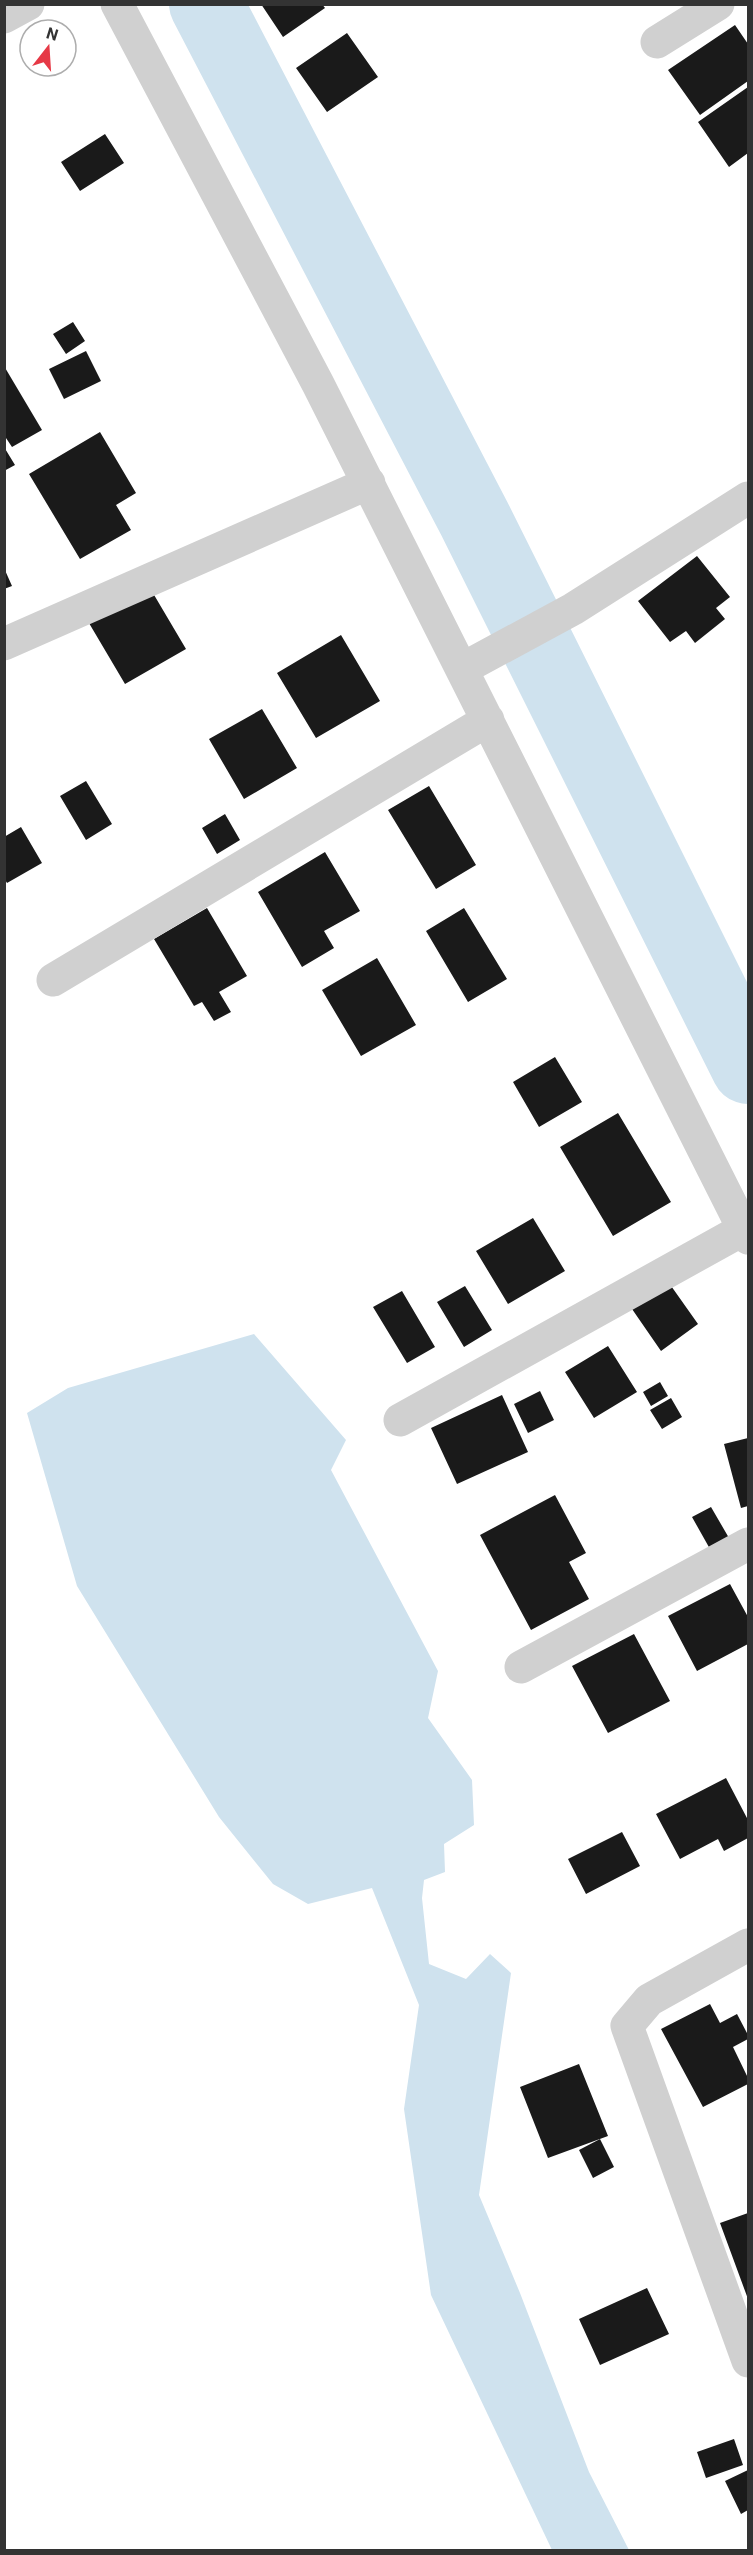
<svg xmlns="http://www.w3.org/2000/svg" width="753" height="2555" font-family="Roboto,sans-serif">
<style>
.water{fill:#cfe2ee}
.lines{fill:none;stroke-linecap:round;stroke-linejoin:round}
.river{stroke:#cfe2ee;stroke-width:74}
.building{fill:#1a1a1a}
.street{stroke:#d0d0d0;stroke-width:33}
</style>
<rect width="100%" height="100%" fill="#fff"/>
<path class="water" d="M254,1334L346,1440L331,1470L438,1671L428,1718L472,1780L474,1825L444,1844L445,1872L424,1880L422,1898L429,1964L466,1979L490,1954L511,1973L479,2195L520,2293L589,2472L629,2550H552L431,2295L404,2109L419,2005L372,1888L308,1904L273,1884L219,1817L77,1586L27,1413L68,1388Z"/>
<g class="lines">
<path class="river" d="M206,4L474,518L748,1067"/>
</g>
<path class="building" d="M261,4H322L325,8L283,37Z
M735,25L748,44V81L700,115L668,70Z
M347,33L378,77L327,112L296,68Z
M748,87V153L729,167L698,122Z
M105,134L124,163L80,191L61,162Z
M73,322L85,341L66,354L53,334Z
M86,351L101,381L64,399L49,369Z
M4,366L42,430L12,447L4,435Z
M100,432L136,493L116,505L131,530L80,559L29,474Z
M4,447L15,465L4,471Z
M697,556L730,597L716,608L725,619L695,643L686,631L670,642L638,601Z
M4,568L12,586L4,589Z
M147,583L186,649L125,684L86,618Z
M341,635L380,701L316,738L277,673Z
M262,709L297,768L244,799L209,739Z
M86,781L112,824L86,840L60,796Z
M429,786L476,865L436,889L388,810Z
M225,814L240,840L217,854L202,828Z
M21,827L42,863L7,883L4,878V837Z
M325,852L360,911L324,931L334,948L302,967L258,892Z
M207,908L247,976L219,992L231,1012L214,1021L202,1002L194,1006L154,939Z
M464,908L507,979L468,1002L426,931Z
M377,958L416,1025L361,1056L322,990Z
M555,1057L582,1102L539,1127L513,1082Z
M618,1113L671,1202L613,1236L560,1147Z
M533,1218L565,1271L508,1304L476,1251Z
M669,1283L698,1324L661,1351L632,1309Z
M465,1286L492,1330L464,1347L437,1302Z
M402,1291L435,1347L407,1363L373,1307Z
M608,1346L637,1392L594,1418L565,1372Z
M660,1382L668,1396L651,1406L643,1392Z
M540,1391L554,1420L528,1433L514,1404Z
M502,1395L528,1452L457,1484L431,1428Z
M671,1398L682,1417L662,1429L650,1410Z
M748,1438V1506L741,1508L724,1444Z
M555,1495L586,1553L569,1562L589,1599L531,1630L480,1535Z
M711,1507L729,1538L710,1549L692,1517Z
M730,1584L748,1617V1644L697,1671L668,1616Z
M634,1634L670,1701L608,1733L572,1666Z
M726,1778L748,1820V1838L724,1851L718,1839L680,1859L656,1814Z
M622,1832L640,1866L586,1894L568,1859Z
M710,2004L720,2023L737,2014L748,2035V2039L733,2047L748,2078V2084L703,2107L661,2029Z
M579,2064L608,2136L548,2158L520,2087Z
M600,2139L614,2167L593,2178L579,2150Z
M748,2213V2299L720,2223Z
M647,2288L669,2334L600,2365L579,2319Z
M734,2439L743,2465L706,2478L697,2452Z
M748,2470V2510L741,2514L725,2481Z"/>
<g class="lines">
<path class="street" d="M117,4L318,384L748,1238
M4,17L28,4
M657,42L718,4
M4,644L369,483
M462,669L573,609L748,498
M53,980L488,720
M400,1420L744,1229
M521,1667L748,1544
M748,1945L649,2000L627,2026L748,2361"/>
</g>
<rect width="753" height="2555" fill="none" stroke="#333333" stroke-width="12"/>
<g transform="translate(48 48) rotate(17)"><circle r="28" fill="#ffffff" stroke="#adadad" stroke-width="1.5"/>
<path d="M0-4.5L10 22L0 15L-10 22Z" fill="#e63946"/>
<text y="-9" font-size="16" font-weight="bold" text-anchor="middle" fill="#333333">N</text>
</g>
</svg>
